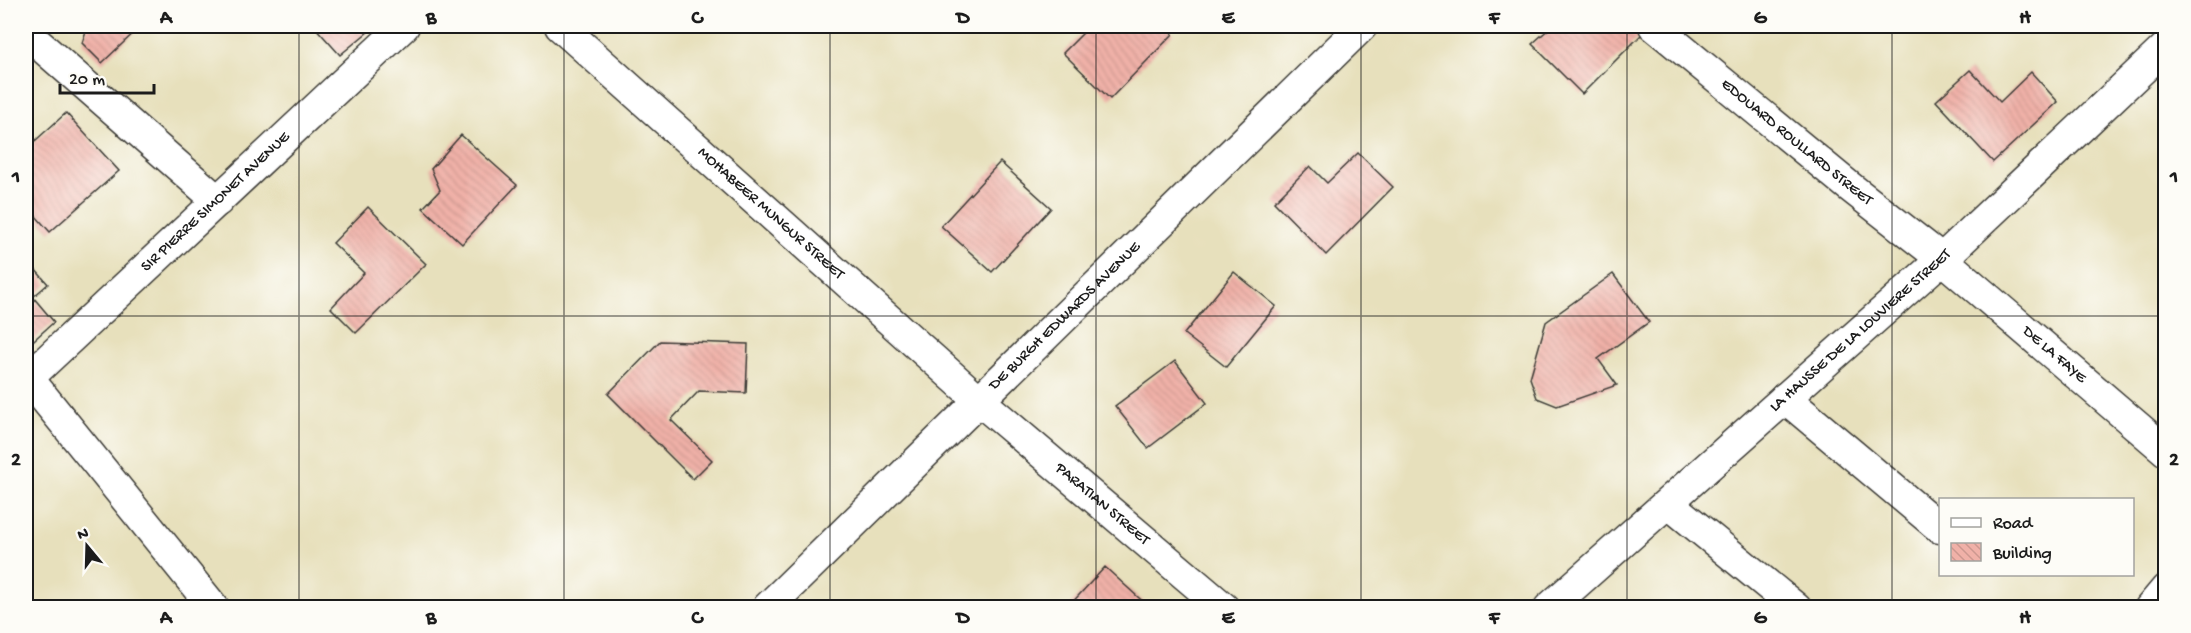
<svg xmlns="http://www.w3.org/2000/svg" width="2191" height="633" font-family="'Gochi Hand',sans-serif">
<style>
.building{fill:url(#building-back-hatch)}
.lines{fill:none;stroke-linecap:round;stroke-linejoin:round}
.street-casing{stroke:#3a3934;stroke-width:33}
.street{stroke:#fff;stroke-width:30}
.grid{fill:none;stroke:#1c1c1c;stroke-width:1.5;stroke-opacity:0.55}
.labels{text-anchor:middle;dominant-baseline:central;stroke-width:4.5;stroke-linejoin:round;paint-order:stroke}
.street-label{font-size:16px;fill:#1c1c1c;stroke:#fdfcf7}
.neatline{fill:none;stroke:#1c1c1c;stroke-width:2}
.grid-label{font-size:20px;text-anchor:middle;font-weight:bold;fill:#1c1c1c}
</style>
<defs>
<pattern id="building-back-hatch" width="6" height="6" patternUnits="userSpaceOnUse" patternTransform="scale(1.5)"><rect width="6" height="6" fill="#f0b1a8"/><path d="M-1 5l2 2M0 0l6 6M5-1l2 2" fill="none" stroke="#cd9890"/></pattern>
</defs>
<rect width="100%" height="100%" fill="#fdfcf7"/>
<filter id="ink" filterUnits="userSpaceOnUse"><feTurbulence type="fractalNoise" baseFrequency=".0167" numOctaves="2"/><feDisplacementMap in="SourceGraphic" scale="12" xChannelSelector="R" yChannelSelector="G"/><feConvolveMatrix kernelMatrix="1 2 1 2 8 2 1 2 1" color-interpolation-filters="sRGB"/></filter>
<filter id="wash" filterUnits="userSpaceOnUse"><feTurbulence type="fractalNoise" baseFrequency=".008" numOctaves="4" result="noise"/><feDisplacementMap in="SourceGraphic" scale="24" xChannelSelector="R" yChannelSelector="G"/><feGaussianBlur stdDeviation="1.35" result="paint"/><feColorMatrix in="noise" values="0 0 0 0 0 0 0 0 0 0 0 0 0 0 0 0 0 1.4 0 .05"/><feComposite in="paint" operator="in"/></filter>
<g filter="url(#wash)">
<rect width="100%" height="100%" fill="#e7e0bc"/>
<g id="blocks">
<path class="building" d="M85,26H141L102,63L82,43L87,28Z
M314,26H375L340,55Z
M1090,26H1164L1173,34L1110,99L1063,53Z
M1552,26H1635L1643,33L1582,94L1532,44Z
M1970,70L2000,102L2031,72L2058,102L1993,162L1936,101Z
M66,113L119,171L50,232L26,205V149Z
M461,135L517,185L462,244L423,208L440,190L431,169Z
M1358,153L1393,187L1326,255L1274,202L1310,166L1327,183Z
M1000,162L1051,208L992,272L941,226Z
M368,207L426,264L356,333L331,308L364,273L333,243Z
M26,259L48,284L33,297L54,322L26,347Z
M1234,272L1276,306L1226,367L1184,334Z
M1613,274L1649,322L1598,359L1617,385L1557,406L1537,398L1530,378L1546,322Z
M660,341L748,344L746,393L699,391L671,420L712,460L693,479L608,394Z
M1175,361L1207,403L1148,448L1115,406Z
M1105,567L1150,608H1067Z"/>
</g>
</g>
<g filter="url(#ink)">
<use href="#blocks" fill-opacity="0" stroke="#3a3934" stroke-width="1.5"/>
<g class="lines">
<g class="street-casing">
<g id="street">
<path id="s1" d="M560,26L980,401L1224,608"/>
<path id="s2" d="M1654,26L1850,187L1942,259L2166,451"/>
<path d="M26,33L218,201"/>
<path d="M28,378L214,608"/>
<path id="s3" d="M26,380L404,26"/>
<path d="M1785,398L1940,528"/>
<path d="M1668,503L1796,608"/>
<path id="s4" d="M767,608L1362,26"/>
<path id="s5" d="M1549,608L1942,259L2166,47"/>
<path d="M2150,608L2166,589"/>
</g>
</g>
<use href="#street" class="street"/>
</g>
</g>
<path class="grid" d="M299,26V608M564,26V608M830,26V608M1096,26V608M1361,26V608M1627,26V608M1892,26V608M26,316H2166"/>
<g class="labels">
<g class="street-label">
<text stroke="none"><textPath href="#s2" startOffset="184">EDOUARD ROULLARD STREET</textPath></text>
<text stroke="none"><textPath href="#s3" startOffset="260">SIR PIERRE SIMONET AVENUE</textPath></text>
<text stroke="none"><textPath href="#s1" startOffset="282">MOHABEER MUNGUR STREET</textPath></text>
<text stroke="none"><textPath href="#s4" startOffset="417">DE BURGH EDWARDS AVENUE</textPath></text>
<text stroke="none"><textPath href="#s5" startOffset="417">LA HAUSSE DE LA LOUVIERE STREET</textPath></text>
<text stroke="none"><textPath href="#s2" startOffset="518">DE LA FAYE</textPath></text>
<text stroke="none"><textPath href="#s1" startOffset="723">PARATIAN STREET</textPath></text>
</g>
</g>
<rect width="2191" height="633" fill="none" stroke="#fdfcf7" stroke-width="66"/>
<rect x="1939" y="498" width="195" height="78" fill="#fdfcf7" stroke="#a3a29f" stroke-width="1.5"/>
<rect x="1951" y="518" width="30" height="9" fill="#ffffff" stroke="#a3a29f" stroke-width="1.5"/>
<text x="1993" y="528" font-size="18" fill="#1c1c1c">Road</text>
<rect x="1951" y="543" width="30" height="18" fill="url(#building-back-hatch)" stroke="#a3a29f" stroke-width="1.5"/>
<text x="1993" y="558" font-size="18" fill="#1c1c1c">Building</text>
<g transform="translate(87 546) rotate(341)" stroke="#fdfcf7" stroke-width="4.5" paint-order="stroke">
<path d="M0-4.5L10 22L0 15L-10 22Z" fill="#1c1c1c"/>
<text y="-9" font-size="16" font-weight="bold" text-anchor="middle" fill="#1c1c1c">N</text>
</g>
<path d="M60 84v9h94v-9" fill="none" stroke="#1c1c1c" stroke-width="3"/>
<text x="69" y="84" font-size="18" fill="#1c1c1c" stroke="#fdfcf7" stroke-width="4.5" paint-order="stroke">20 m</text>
<rect x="33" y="33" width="2125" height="567" class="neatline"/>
<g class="grid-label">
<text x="166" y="23">A</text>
<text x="431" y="23">B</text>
<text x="697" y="23">C</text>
<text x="963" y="23">D</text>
<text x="1228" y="23">E</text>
<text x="1494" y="23">F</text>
<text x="1760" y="23">G</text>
<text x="2025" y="23">H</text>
<text x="16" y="182">1</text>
<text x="2174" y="182">1</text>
<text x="16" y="465">2</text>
<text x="2174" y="465">2</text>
<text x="166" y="623">A</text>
<text x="431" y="623">B</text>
<text x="697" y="623">C</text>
<text x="963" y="623">D</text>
<text x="1228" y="623">E</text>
<text x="1494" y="623">F</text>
<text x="1760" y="623">G</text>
<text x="2025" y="623">H</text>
</g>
</svg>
